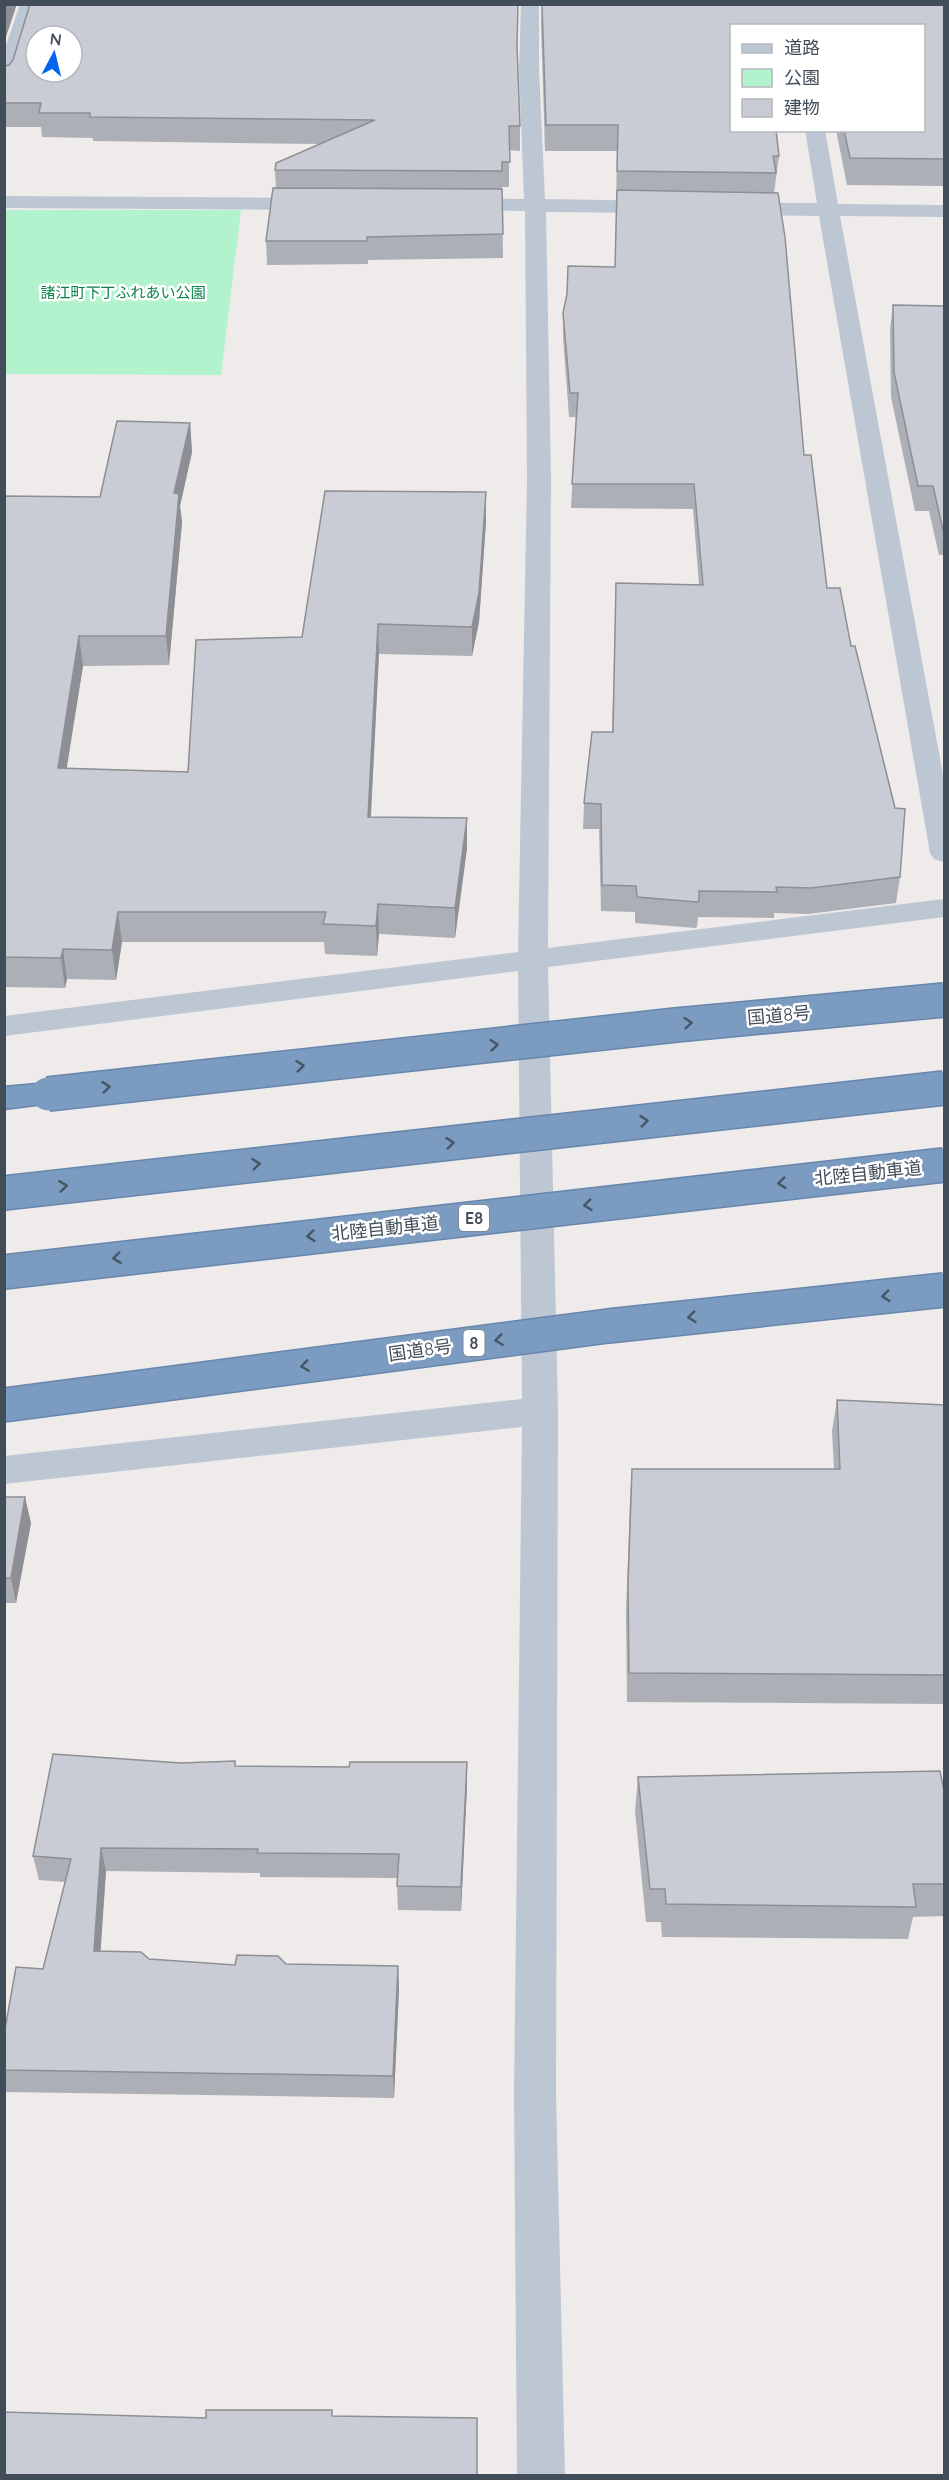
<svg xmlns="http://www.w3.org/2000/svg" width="949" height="2480" font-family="Quicksand,'Noto Sans JP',sans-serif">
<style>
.green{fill:#b2f3cd}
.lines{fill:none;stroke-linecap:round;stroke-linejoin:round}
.highway-casing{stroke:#6786ad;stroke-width:3}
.minor{fill:#bcc7d3;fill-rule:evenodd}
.highway{fill:#7c9bc1;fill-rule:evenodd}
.highway-bridge-casing{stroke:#6786ad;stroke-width:36;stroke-linecap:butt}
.highway-bridge{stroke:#7c9bc1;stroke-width:33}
.wall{fill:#adafb6}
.shaded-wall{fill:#8d8f94}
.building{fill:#c9ccd4;stroke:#8d8f94;stroke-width:1.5;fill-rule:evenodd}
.oneway{stroke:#475664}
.labels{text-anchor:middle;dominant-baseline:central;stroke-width:5;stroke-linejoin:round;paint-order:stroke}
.far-park-label{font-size:15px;fill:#0b834a;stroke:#fff}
.shield{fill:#fff;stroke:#7a838c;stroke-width:1.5}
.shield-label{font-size:16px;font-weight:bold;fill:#414e5a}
.street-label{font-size:18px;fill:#414e5a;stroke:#fff}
</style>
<rect width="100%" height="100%" fill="#eeebea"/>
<path class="green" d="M5,210H241L221,375L5,374Z"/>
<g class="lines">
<g class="highway-casing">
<path id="highway" d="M48,1083L59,1086L64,1094L59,1102L4,1109V1087Z"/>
</g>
<path class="minor" d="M20,4H38L14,83L11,87L4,89V51Z
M521,4H539V69L545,199L661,201L668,203L671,207L668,211L661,213L546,212L551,479L548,948L944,899V917L548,967L558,1411L556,2093L565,2476H517L514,2093L522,1427L4,1484V1456L522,1399L518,971L4,1036V1016L518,952L527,479L525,211L457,210L450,208L447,204L450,200L457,198L524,199L519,69Z
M805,130H825L838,204L944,205V217L840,216L944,780V862L934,859L930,853L819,216L736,215L729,213L726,209L729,205L736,203H817Z
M4,196L316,198L323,200L326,204L323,208L316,210L4,208Z"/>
<use href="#highway" class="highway"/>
<g class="highway-bridge-casing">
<path id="highway-bridge" d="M48,1094L676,1025L944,1000
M4,1193L944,1088
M4,1272L944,1165
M4,1405L608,1326L944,1290"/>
</g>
<use href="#highway-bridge" class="highway-bridge"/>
</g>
<path class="wall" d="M542,4H945V186L847,185L836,130H924V26H732L779,156L774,193L804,455L827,588L851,646L900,877L896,903L808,914L774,913V918L698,917L697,927L695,928L635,923V912L601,911L599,829H583L584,803L612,732L616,583L699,585L693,509L571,508L576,417H569L563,337V313L615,267L617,151H545L541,24Z
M517,52L520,126V151L509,150V187H502L503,258L368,260V264L267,265L266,241L276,188L275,170L319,144L93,141V138L42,137L41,127H4V66Z
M893,305L945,306V555H939L929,511H915L891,397L890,329Z
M190,423L192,452L180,506L182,522L169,665L83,666L66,768L188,772L302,637L486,492V521L479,622L472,656L379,654L371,817L467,848L455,938L379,934L377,956L325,954L324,942H122L116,980L67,979L65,988L4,987V496L100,497Z
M837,1400L945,1405V1704L627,1702L626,1614L630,1500L632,1469H834L832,1431Z
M4,1497L31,1523L16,1603H4Z
M236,1766L467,1786L461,1911L398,1910L397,1886V1878L260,1877V1873L106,1871L100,1951L149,1959L235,1965L286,1964L398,1966L399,1989L394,2098L5,2092L4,2035L43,1969L65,1882L39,1880L33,1856Z
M638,1777L945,1796V1916L913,1917L908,1939L662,1937L661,1922H646L635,1811Z"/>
<path class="shaded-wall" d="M6,4H17L4,43V10Z
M190,423L192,452L180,506L182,522L169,665L166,636L174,493Z
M486,492V521L479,622L472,656V627Z
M378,624L379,654L369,847L368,817Z
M79,636L83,666L62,798L58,768Z
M467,818V848L455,938V908Z
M378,904L379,934L377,956L376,926Z
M118,912L122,942L116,980L112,950Z
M63,949L67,979L65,988L61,958Z
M25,1497L31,1523L16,1603L11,1578Z
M467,1762V1786L461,1911V1887Z
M101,1848L106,1871L99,1974L94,1951Z
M398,1966L399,1989L394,2098L393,2076Z"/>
<path class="building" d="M30,4H518L517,45L520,126H509L510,162H502V171L275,170L276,163L375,120L90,117V113H39L41,103H4V66L9,65L13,60ZM36,36H72V72H36Z
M542,4H945V159L850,158L844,130H924V26H732V130H776L779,156H773L776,173L617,171L618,125H546Z
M273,188L502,189L503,234L367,237V241H266Z
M617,190L778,193L785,237L804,455H811L827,588H840L851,646H855L895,808L905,809L900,877L811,888L776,887L777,892L699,891V901L697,902L637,897L636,886L602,885L601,804L584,803L592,732H613L616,583L703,585L694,484H572L578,393H570L563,313L567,294L568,266L615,267Z
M893,305L945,306V530H943L933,486H918L894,372Z
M117,421L190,423L174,493L179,494L166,636H79L58,768L188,772L196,640L302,637L325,491L486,492L479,593L472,627L378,624L368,817L467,818L455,908L378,904L376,926L323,924L326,912H118L112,950L63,949L61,958L4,957V496L100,497Z
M837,1400L945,1405V1675L629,1673L628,1585L632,1469H840Z
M4,1497H25L11,1578H4Z
M53,1754L181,1763L235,1761V1766L349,1767L350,1762H467L461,1887L397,1886L399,1854L257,1853L258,1849L101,1848L94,1951L141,1952L149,1959L235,1965L237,1955L278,1956L286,1964L398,1966L393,2076L4,2070V2035L16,1967L43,1969L71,1859L33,1856Z
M940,1771L945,1796V1884H913L916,1907L666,1904L665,1889H650L638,1777Z
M206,2410H332V2416L477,2418V2475H4V2412L206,2418Z"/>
<defs><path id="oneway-chevron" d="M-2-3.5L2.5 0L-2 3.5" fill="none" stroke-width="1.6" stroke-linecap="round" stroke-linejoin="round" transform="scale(1.5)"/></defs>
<g class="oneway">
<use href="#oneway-chevron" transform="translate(688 1023) rotate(-5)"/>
<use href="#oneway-chevron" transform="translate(494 1045) rotate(-6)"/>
<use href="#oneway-chevron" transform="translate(300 1066) rotate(-6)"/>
<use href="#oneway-chevron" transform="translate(106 1087) rotate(-6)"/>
<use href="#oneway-chevron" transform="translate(644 1121) rotate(-6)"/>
<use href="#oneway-chevron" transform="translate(450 1143) rotate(-6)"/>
<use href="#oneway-chevron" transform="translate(256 1164) rotate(-6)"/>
<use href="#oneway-chevron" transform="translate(782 1183) rotate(174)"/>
<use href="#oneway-chevron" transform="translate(63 1186) rotate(-7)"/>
<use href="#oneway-chevron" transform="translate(588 1205) rotate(174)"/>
<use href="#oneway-chevron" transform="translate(311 1236) rotate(174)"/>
<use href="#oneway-chevron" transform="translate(117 1258) rotate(173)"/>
<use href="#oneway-chevron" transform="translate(886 1296) rotate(174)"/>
<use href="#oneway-chevron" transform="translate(692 1317) rotate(174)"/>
<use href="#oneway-chevron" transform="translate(499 1340) rotate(172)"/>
<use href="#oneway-chevron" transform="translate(305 1366) rotate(172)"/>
</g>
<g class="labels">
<g class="far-park-label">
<text x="123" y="292">諸江町下丁ふれあい公園</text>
</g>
<g class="shield">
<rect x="459" y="1205" width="30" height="26" rx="4.5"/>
<rect x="463.5" y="1330" width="21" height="26" rx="4.5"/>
</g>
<g class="shield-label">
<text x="474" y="1218">E8</text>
<text x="474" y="1343">8</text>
</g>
<g class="street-label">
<text transform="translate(779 1015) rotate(-5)">国道8号</text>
<text transform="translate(868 1173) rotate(-6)">北陸自動車道</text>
<text transform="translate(385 1228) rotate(-6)">北陸自動車道</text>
<text transform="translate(420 1350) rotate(-8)">国道8号</text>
</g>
</g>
<rect width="949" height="2480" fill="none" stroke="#414e5a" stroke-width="12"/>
<rect x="730" y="24" width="195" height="108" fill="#ffffff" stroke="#b3b8bd" stroke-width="1.5"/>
<rect x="742" y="44" width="30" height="9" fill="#bcc7d3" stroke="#b3b8bd" stroke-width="1.5"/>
<text x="784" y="54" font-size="18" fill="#414e5a">道路</text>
<rect x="742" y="69" width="30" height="18" fill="#b2f3cd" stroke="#b3b8bd" stroke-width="1.5"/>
<text x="784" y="84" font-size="18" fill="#414e5a">公園</text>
<rect x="742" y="99" width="30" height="18" fill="#c9ccd4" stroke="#b3b8bd" stroke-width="1.5"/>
<text x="784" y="114" font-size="18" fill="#414e5a">建物</text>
<g transform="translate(54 54) rotate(7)"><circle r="28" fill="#ffffff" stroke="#b3b8bd" stroke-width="1.5"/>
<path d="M0-4.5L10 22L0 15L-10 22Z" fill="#0364f0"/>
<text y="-9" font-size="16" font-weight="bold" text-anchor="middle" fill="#414e5a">N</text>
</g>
</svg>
